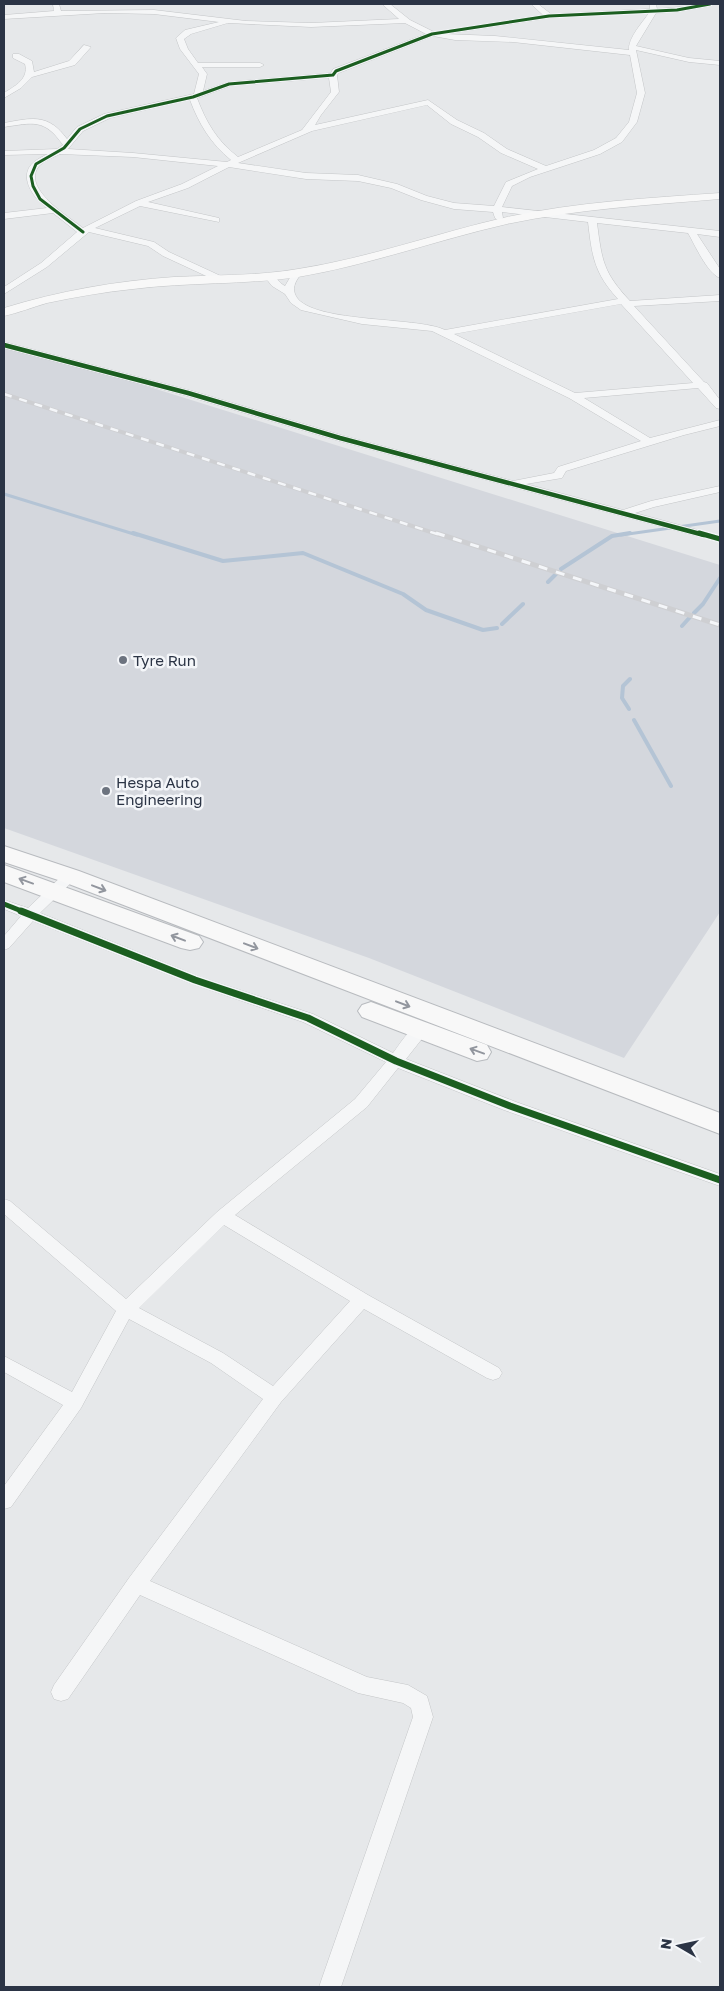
<svg xmlns="http://www.w3.org/2000/svg" width="724" height="1991" font-family="'Golos Text',sans-serif">
<style>
.built{fill:#d4d7dd}
.lines{fill:none;stroke-linecap:round;stroke-linejoin:round}
.stream-far1{stroke:#b4c4d5;stroke-width:3}
.stream{stroke:#b4c4d5;stroke-width:4}
.street-casing{stroke:#c4c6c8;stroke-width:1}
.secondary-casing{stroke:#c4c6c8;stroke-width:1}
.highway-casing{stroke:#b8bbbf;stroke-width:2}
.street{fill:#f5f6f7;fill-rule:evenodd}
.secondary{fill:#f8f8f8;fill-rule:evenodd}
.highway{fill:#f8f8f8;fill-rule:evenodd}
.rail-far1-casing{stroke:#cecfd2;stroke-width:4}
.rail-casing{stroke:#cecfd2;stroke-width:5}
.rail-far1{stroke:#f4f6f9;stroke-width:2.5;stroke-dasharray:8;stroke-linecap:butt}
.rail{stroke:#f4f6f9;stroke-width:3;stroke-dasharray:9;stroke-linecap:butt}
.cycleway-far3-casing{stroke:#f4f6f9;stroke-width:5}
.cycleway-far2-casing{stroke:#f4f6f9;stroke-width:6}
.cycleway-far1-casing{stroke:#f4f6f9;stroke-width:8}
.cycleway-casing{stroke:#f4f6f9;stroke-width:10}
.cycleway-far3{stroke:#1b5e20;stroke-width:3}
.cycleway-far2{stroke:#1b5e20;stroke-width:4.5}
.cycleway-far1{stroke:#1b5e20;stroke-width:5}
.cycleway{stroke:#1b5e20;stroke-width:7}
.oneway{stroke:#92969e}
.poi-dot{fill:#6c737f;stroke:#f4f6f9;stroke-width:2}
.labels{text-anchor:middle;dominant-baseline:central;stroke-width:5;stroke-linejoin:round;paint-order:stroke}
.poi-label{font-size:15px;fill:#2b3445;stroke:#f4f6f9;text-anchor:start}
</style>
<rect width="100%" height="100%" fill="#e6e8ea"/>
<path class="built" d="M4,347L124,379L720,565V912L624,1058L369,958L4,828Z"/>
<g class="lines">
<path class="stream-far1" d="M4,494L137,535
M621,535L720,521"/>
<path class="stream" d="M133,533L223,561L303,553L403,594L426,610L483,630L497,628
M561,569L612,536L630,533
M548,582L556,574
M694,613L703,604L720,578
M502,624L523,604
M682,626L691,616
M629,709L622,698L623,686L630,679
M634,720L671,786"/>
<g class="street-casing">
<path id="street" d="M53,4H59L61,11L154,10L246,21L311,23L399,19L382,4H390L410,20L434,32L543,15L531,4H538L551,14L650,9V4H656L657,9L713,4L710,6L677,12L656,13L636,46L689,58L720,61V65L689,62L636,50L645,93L637,122L622,142L600,154L530,177L512,186L502,207L720,231V237L697,234L720,269V278C707,273 695,245 688,233L597,223C602,261 603,272 630,301L720,295V301L634,306L704,382L707,383L720,400V409L716,408L698,388L584,398L650,438L720,420V426L684,435L566,471L562,478L526,484L623,510L651,501L720,486V492L654,507L635,513L720,536V542L336,440L184,395L4,348V342L192,391L344,436L513,481L554,473L558,467L641,441L569,398L432,331L362,324L301,310L291,303L285,294L272,286L264,276L269,273C275,275 279,283 285,286L294,271H300L302,273C297,279 292,286 295,294C306,324 417,316 445,330L618,299C594,273 592,256 588,222L502,212L503,218L499,221L495,218L493,212L454,209L421,200L391,188L358,181L306,179L229,167L188,188L148,202L219,218V222L140,206L95,228L154,242L169,252L223,277V281H217L163,256L148,246L89,232L47,267L4,294V287L41,263L77,232L53,213L4,219V213L47,208C34,199 17,176 34,162C38,159 43,156 48,154L4,155V151L57,149L63,145C44,118 33,123 4,127V123C32,118 48,113 67,139L77,127L104,114L194,94L199,74L180,49L176,38L185,30L219,22L154,14L105,13L4,19V15L54,11ZM649,13C642,23 628,38 629,50L495,36L445,34L549,18ZM228,23L311,27L405,23L426,34L333,69L331,73L229,82L203,91L207,74L202,67H260L264,65L260,63H198L188,49L184,39L191,34ZM433,36L455,40L513,42L630,55L637,93L629,122L616,138L594,150L546,166L507,149L484,133L457,120L428,100L315,125L321,115L339,92L337,75L339,73ZM329,78L331,92L302,130L238,157C217,141 206,122 197,98L230,86ZM190,100C199,124 211,144 231,160L227,162L133,153L68,149L83,131L110,118ZM427,105L451,124L478,137L501,153L538,169L506,182L494,206L454,203L427,196L397,184L358,175L306,173L238,163L312,131ZM60,154L133,157L218,166L182,184L136,201L83,228C69,217 19,187 40,165C45,160 54,157 60,154ZM621,304L693,383L575,393L454,334Z
M84,45L91,47L75,65L32,77L21,88L4,98V93C15,86 29,79 25,64L13,58V54H19L32,61L34,72L69,61Z
M70,872L75,873L77,876L75,879L40,913L200,977L313,1014L393,1053C401,1043 411,1023 425,1027L428,1031L425,1035L406,1059L516,1102L720,1174V1186L504,1110L398,1068L367,1107L235,1215L368,1295L499,1368L502,1373L499,1378L493,1380L487,1378L364,1309L281,1402L150,1581L367,1677L408,1685L427,1696L433,1717L341,1987H319L413,1717L411,1708L403,1703L358,1693L140,1595L68,1699L61,1701L54,1699L51,1692L54,1685L129,1578L263,1399L211,1363L129,1319L81,1408L11,1507L4,1509V1486L63,1405L4,1372V1356L72,1392L116,1311L4,1214V1199L10,1201L126,1299L217,1212L355,1099L386,1062L303,1022L190,983L33,921L9,948L4,950V936L21,916L4,909V900L28,908L65,873ZM224,1225L350,1301L273,1386L223,1353L139,1308Z"/>
</g>
<g class="secondary-casing">
<path id="secondary" d="M720,193V199C649,205 577,209 507,224C437,240 369,265 298,277C244,285 188,282 133,289C104,292 75,297 47,303C33,307 18,313 4,316V308C59,291 116,281 174,277C215,275 257,276 298,269C369,258 437,233 507,217C577,202 649,198 720,193Z"/>
</g>
<g class="highway-casing">
<path id="highway" d="M4,846L79,871L720,1113V1134L61,881L4,862Z
M4,865L199,936L203,942L199,948L190,950L181,948L4,882Z
M371,1002L487,1045L491,1052L487,1059L477,1061L362,1017L358,1011L362,1005Z"/>
</g>
<use href="#street" class="street"/>
<use href="#secondary" class="secondary"/>
<use href="#highway" class="highway"/>
<g class="rail-far1-casing">
<path id="rail-far1" d="M4,394L440,535"/>
</g>
<g class="rail-casing">
<path id="rail" d="M436,533L720,625"/>
</g>
<use href="#rail-far1" class="rail-far1"/>
<use href="#rail" class="rail"/>
<g class="cycleway-far3-casing">
<path id="cycleway-far3" d="M83,232L40,199L33,186L31,176L36,164L64,148L80,129L107,116L193,97L229,84L333,75L336,71L432,34L549,16L677,10L710,4"/>
</g>
<g class="cycleway-far2-casing">
<path id="cycleway-far2" d="M4,345L188,393L340,438L704,535"/>
</g>
<g class="cycleway-far1-casing">
<path id="cycleway-far1" d="M699,533L720,539
M4,904L24,912"/>
</g>
<g class="cycleway-casing">
<path id="cycleway" d="M21,911L195,980L308,1018L396,1061L510,1106L720,1180"/>
</g>
<use href="#cycleway-far3" class="cycleway-far3"/>
<use href="#cycleway-far2" class="cycleway-far2"/>
<use href="#cycleway-far1" class="cycleway-far1"/>
<use href="#cycleway" class="cycleway"/>
</g>
<defs><path id="oneway-shaft" d="M-6 0H5M1.5-3L5.5 0L1.5 3" fill="none" stroke-width="1.6" stroke-linecap="round" stroke-linejoin="round" transform="scale(1.25)"/></defs>
<g class="oneway">
<use href="#oneway-shaft" transform="translate(26 881) rotate(-160)"/>
<use href="#oneway-shaft" transform="translate(99 888) rotate(21)"/>
<use href="#oneway-shaft" transform="translate(178 938) rotate(-159)"/>
<use href="#oneway-shaft" transform="translate(251 946) rotate(21)"/>
<use href="#oneway-shaft" transform="translate(403 1004) rotate(21)"/>
<use href="#oneway-shaft" transform="translate(477 1051) rotate(-160)"/>
</g>
<g class="poi-dot">
<circle cx="123" cy="660" r="5"/>
<circle cx="106" cy="791" r="5"/>
</g>
<g class="labels">
<g class="poi-label">
<text x="133" y="660">Tyre Run</text>
<text x="116" y="782">Hespa Auto<tspan x="116" dy="17">Engineering</tspan></text>
</g>
</g>
<rect width="724" height="1991" fill="none" stroke="#2b3445" stroke-width="10"/>
<g transform="translate(679 1946) rotate(279)" stroke="#f4f6f9" stroke-width="4" paint-order="stroke">
<path d="M0-4L9 19L0 12L-9 19Z" fill="#2b3445"/>
<text y="-8" font-size="14" font-weight="bold" text-anchor="middle" fill="#2b3445">N</text>
</g>
</svg>
